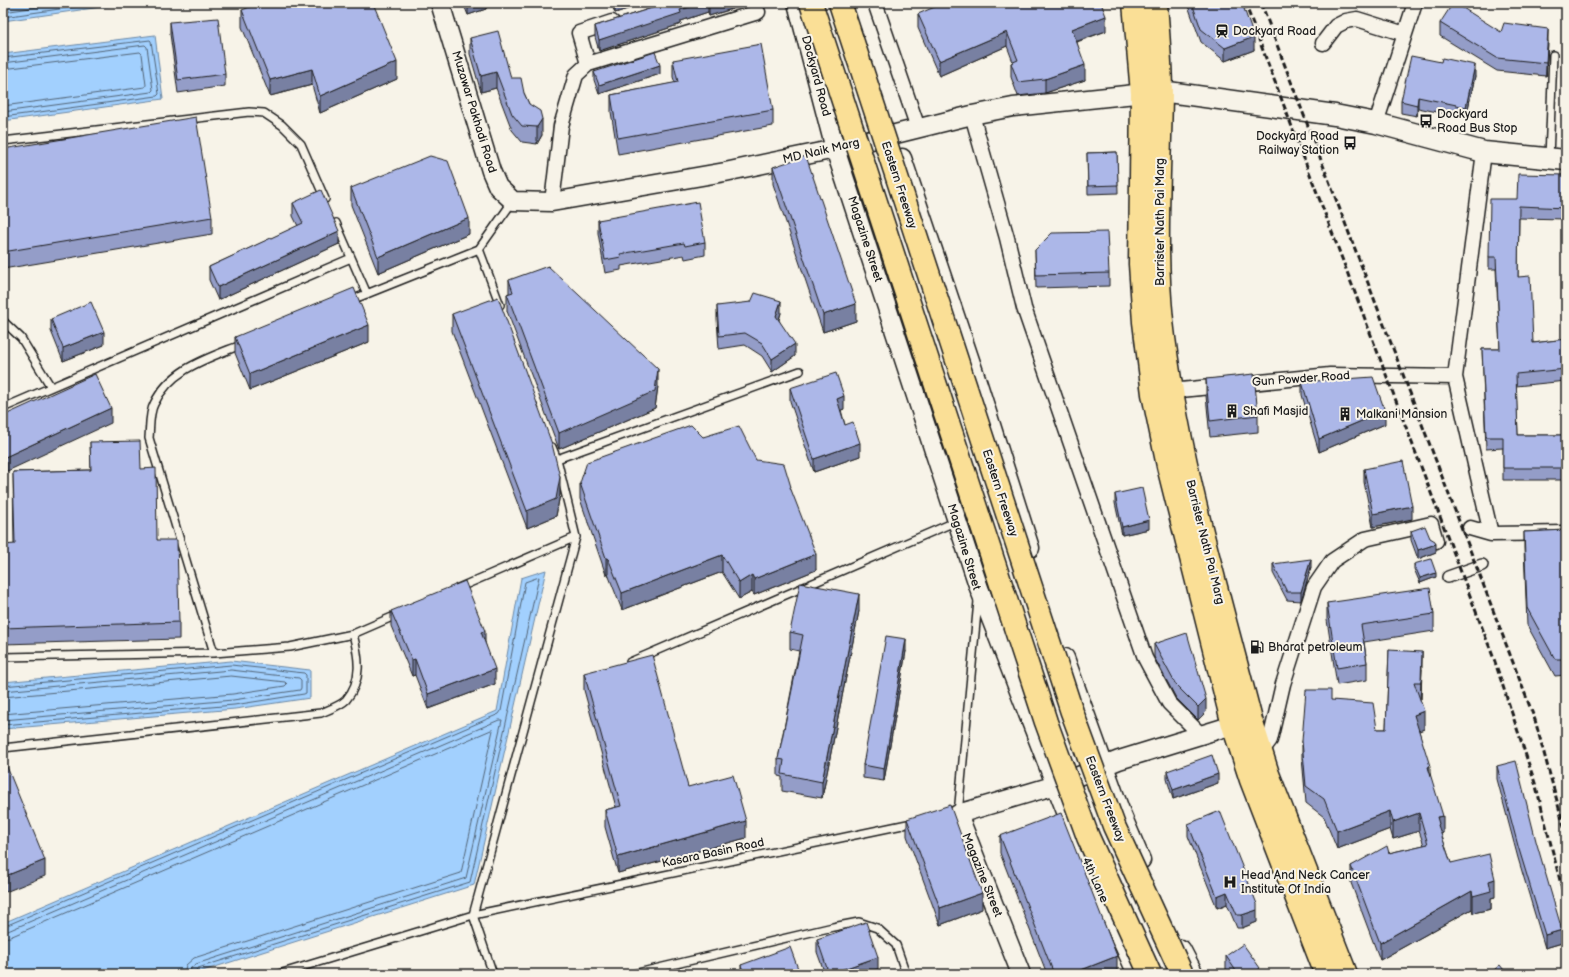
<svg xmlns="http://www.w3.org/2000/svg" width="1569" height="977" font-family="'Balsamiq Sans',sans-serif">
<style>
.water{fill:#a2d0fe;stroke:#6c88a4}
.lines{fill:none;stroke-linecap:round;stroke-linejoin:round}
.shore{stroke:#526476;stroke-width:1}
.service-casing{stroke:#1c1c1c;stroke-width:10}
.pedestrian-casing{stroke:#1c1c1c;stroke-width:14}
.minor-casing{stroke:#1c1c1c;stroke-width:17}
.tertiary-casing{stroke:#1c1c1c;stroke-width:21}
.secondary-casing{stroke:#1c1c1c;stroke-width:23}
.primary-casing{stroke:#1c1c1c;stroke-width:25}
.service{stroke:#f7f3e8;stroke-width:7}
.pedestrian{stroke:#f7f3e8;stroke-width:11}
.minor{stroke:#f7f3e8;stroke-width:14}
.tertiary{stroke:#f7f3e8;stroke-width:18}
.secondary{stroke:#f7f3e8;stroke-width:20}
.primary{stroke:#fadf96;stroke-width:22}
.rail{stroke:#1c1c1c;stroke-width:3;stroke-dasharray:6 3;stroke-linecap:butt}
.motorway-bridge-casing{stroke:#1c1c1c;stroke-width:25;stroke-linecap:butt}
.motorway-bridge{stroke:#fadf96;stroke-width:22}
.wall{fill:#949dc8;stroke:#1c1c1c}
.shaded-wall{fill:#7880a2;stroke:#1c1c1c}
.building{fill:#acb7e8;stroke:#1c1c1c}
.labels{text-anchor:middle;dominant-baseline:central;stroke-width:4;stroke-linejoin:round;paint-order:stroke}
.poi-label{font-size:12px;fill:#1c1c1c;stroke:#f7f3e8;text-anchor:start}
.street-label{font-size:12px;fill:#1c1c1c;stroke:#f7f3e8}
</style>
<rect width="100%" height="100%" fill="#f7f3e8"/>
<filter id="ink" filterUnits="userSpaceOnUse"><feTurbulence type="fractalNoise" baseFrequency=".025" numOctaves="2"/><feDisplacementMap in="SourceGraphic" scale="8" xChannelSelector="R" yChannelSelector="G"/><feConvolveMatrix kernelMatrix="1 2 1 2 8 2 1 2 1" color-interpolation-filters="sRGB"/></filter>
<g filter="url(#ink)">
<path class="water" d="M3,3H129L3,21Z
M155,35L163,99L3,121V54Z
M546,570L474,885L193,974H3V923L497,711L521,578Z
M231,661L310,670V698L235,709L3,729V682Z"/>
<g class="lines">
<path class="shore" d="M3,12L66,3
M3,17L102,3
M3,58L150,40L151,41L159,94L157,96L3,117
M3,63L145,45L147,47L153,90L151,92L3,112
M3,69L140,52L142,54L146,85L145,87L3,106
M3,686L231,665L304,673L306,675V693L304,694L234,705L3,725
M3,691L231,670L299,678L301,680V688L300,690L233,700L3,720
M3,697L231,676L285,682L287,684L285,686L233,694L3,714
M3,927L499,714L501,711L525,582L539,577L470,882L198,968L196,970L195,974
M3,932L8,931L499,720H502L466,878L196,964L191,968L190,974
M3,938L10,937L491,730H493L461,873L194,958L186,965L184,974"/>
<g class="service-casing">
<path id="service" d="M3,141L249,112L264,113L282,125L301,144L325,199
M1549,158L1553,55
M336,223L367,294
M349,301L479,249
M500,305L479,249L513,201
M3,321L21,338L51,387
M3,408L351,258
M557,459L800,371
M458,588L576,537
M214,653L149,438C150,428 149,413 154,404C171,368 209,358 243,344
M3,657L214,653L290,647L353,634L399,614
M630,662L957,521
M3,748L321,713C328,710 340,706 346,700C363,680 359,657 353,634
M958,814L978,601
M279,974L473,915L917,822
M493,974L473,915L576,537L557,459L552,447
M633,974L833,927L859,922L877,928L896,945L906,974"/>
</g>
<g class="pedestrian-casing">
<path id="pedestrian" d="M1448,577L1482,565"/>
</g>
<g class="minor-casing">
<path id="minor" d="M875,3L918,128
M1323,43L1336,26L1346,21L1357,19L1405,34
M588,64L579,33L612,22
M972,115L1007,238L1024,308L1145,658L1169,703L1200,734
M1376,123L1415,3
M1484,152L1455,377L1491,534
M552,202L561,126L576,75L588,64L758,12
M1171,391L1330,375L1455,377
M1470,528L1491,534L1566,533
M1257,754L1261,752L1270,740L1283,684L1314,587L1332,561L1365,539L1431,524L1436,541"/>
</g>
<g class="tertiary-casing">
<path id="tertiary" d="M440,3L491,171L498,187L513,201L552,202L725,172L835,149L972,115L1013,107L1154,92
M797,3L835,149L979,588L1079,845L1137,974
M902,158L978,384L1030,548
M1065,658L1121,813L1141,860
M1181,949L1194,974
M1021,974L958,814L1056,785L1119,760L1246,721"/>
</g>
<g class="secondary-casing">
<path id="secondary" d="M1161,91L1335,115L1376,123L1484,152L1566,160"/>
</g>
<g class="primary-casing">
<path id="primary" d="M1134,3L1142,93L1140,264L1144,322L1153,394L1168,466L1233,725L1251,780L1326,974
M1156,3C1158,33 1161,64 1161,94C1160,170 1154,246 1162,321C1177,456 1217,588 1251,720L1268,774L1346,974"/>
</g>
<use href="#service" class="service"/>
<use href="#pedestrian" class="pedestrian"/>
<use href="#minor" class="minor"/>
<use href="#tertiary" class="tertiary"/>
<use href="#secondary" class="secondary"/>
<use href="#primary" class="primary"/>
<path class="rail" d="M1245,3L1494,659L1536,786L1566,904
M1261,3L1535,720L1566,834"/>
<g class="motorway-bridge-casing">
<path id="motorway-bridge" d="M811,3L1046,722L1088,837L1150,974
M840,3L1072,712L1114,826L1182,974"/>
</g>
<use href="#motorway-bridge" class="motorway-bridge"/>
</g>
<path class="wall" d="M463,3H486V9L468,15Z
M611,3H646L615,13Z
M668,3H752L709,16L708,12L681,21V24L599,51L595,37V26Z
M1187,3H1242L1254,50L1225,61L1201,42Z
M242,10L397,79L320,113L312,85L270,96L242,27Z
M918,14L1106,31L1077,42L1085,80L1045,93L1018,96L1011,77V63L1013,62L1007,46L939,76L918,28Z
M170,22L225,74V86L178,93L170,34Z
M1440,23L1501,32L1548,41L1546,76L1497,71L1440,36Z
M470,38L511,78L524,93L529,104L542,135L537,144L522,142L512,130L496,88L481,92L470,54Z
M673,60L773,110V126L618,154L611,112V95L675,83L673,77Z
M594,72L660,74L599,94L594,80Z
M1475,76L1466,118L1418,108L1417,116L1401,113V101Z
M3,149L212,217V234L3,269Z
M1117,152L1118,193L1088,194L1087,153Z
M773,167L856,321L823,332L773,184Z
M1566,175V219L1519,218L1518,277L1533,343L1566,339V381L1516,386L1518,435H1566V480H1503V448L1486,449L1482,349H1500L1496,269H1489V257L1517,199Z
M351,188L469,234L378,273L351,205Z
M293,203L339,244L218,300L209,280V267L298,226L293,216Z
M598,220L705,242V255L685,259L684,255L621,266V270L605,273L598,233Z
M1035,250L1109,273V286L1036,288Z
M509,280L658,386L655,408L559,449L507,311V294L509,293Z
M717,306L781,313L779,320L795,356L772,372L762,356L745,345L719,349L717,319Z
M452,314L560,494L556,516L527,528L452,331Z
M51,319L104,345L63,361L51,331Z
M235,337L369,342L250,390L235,353Z
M1206,379L1258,415V432L1210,437L1206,396Z
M1302,382L1385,424L1319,452L1302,395Z
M790,388L844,409L841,410L845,425L860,456L814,472L790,401Z
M703,437L756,460L791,491L816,570L754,595L752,592L739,599L722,572L622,610L608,574L606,575L580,499V483Z
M90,442L141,469L157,540L179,622V639L3,644V545H14L13,472L91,470Z
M1364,469L1412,519L1373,527L1364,482Z
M1115,494L1149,529L1122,535L1115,503Z
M1566,530V675L1555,676L1527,625L1524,548V532Z
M1411,531L1430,538L1436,552L1418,559L1411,540Z
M1273,564L1311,567L1301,601L1287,600L1273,573Z
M1414,564L1436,577L1420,583L1414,569Z
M1327,603L1434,614V631L1364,642L1367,663V680L1337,685L1327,620Z
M391,611L485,642L495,684L428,709L415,675L412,676L391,626Z
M859,611L822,798L782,791V777L778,776V759L799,651L790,649V632Z
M1154,644L1206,712L1198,720L1176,698L1154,657Z
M1389,650L1422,669L1420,699L1424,729L1419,731L1430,775L1443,833L1441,834L1451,863L1495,897L1491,898V909L1473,913L1472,909L1380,960L1351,883V866L1389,853L1424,845L1419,831L1393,839L1390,829L1337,849L1324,817L1306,803L1302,758V741L1331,700L1377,729H1386Z
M906,651L884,781L863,778V765Z
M584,673L688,787L746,838L618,873L605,827V810L616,807L584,690Z
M1497,766L1562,943L1545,948L1518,858L1497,779Z
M1167,771L1218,783L1173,799L1167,779Z
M907,819L982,909L940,925L907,836Z
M1188,824L1257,922L1242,928H1237L1227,904L1217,908L1188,836Z
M1000,836L1117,973L1114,974H1047L1000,853Z
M817,939L878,969L864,974H825L817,952Z
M1226,956L1260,973L1261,974H1229L1226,969Z
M741,965L800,974H741Z"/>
<path class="shaded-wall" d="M479,3H486V9L468,15V7Z
M615,3H646L615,13Z
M702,3H708V12L681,21V24L599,51V40L680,10Z
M717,3H752L709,16V6Z
M1106,16V31L1072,43V29Z
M1548,29V41L1546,76V63Z
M1007,32V46L939,76V61Z
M1254,37V50L1225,61V48Z
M397,62V79L320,113V96Z
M660,65V74L599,94V85Z
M1085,65V80L1045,93V79Z
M1475,65V76L1466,118V107Z
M312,69V85L270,96V80Z
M496,72V88L481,92V76Z
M1418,97V108L1417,116V105Z
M542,119V135L537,144V127Z
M469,218V234L378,273V257Z
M339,231V244L218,300V287Z
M781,301V313L776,328V316Z
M856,304V321L823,332V315Z
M369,325V342L250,390V374Z
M104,332V345L63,361V348Z
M795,344V356L772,372V359Z
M658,369V386L655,408L559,449V433Z
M844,396V409L837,412V399Z
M111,408V423L3,473V458Z
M1385,411V424L1319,452V439Z
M860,443V456L814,472V459Z
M560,477V494L556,516L527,528V511Z
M1412,506V519L1373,527V514Z
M1149,520V529L1122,535V527Z
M1436,544V552L1418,559V550Z
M816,554V570L754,595V579Z
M722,555V572L622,610V593Z
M606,558H608V574L606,575Z
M1311,559V567L1301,601V592Z
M1436,573V577L1420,583V578Z
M752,575V592L739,599V583Z
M859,594V611L822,798V782Z
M485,631V646L481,632Z
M906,639V651L884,781V769Z
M1422,652V669L1421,699V682Z
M415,659V675L412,676V660Z
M495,669V684L428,709V694Z
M1206,699V712L1198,720V707Z
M1424,711V729L1414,733V715Z
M1430,766V784L1428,767Z
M1218,774V783L1173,799V790Z
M1390,811V829L1337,849V831Z
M1419,813V831L1393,839V822Z
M1443,816V833L1439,834L1437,817Z
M746,821V838L618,873V857Z
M45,860V876L3,893V877Z
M1495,879V897L1491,898V909L1473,913V896L1489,881Z
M1472,891V909L1380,960V943Z
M1227,892V904L1217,908V896Z
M982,893V909L940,925V908Z
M1257,910V922L1242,928V915Z
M1562,930V943L1545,948V935Z
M1117,956V973L1114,974H1071Z
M878,957V969L864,974H829Z"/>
<path class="building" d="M260,3H373L397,62L320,96L312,69L270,80L242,10Z
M466,3H479L468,7Z
M668,3H702L680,10L681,13L599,40L595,26Z
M708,3H717L709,6Z
M944,3H1101L1106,16L1072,29L1085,65L1045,79L1018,82L1011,63L1018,60L1007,32L939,61L918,14Z
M1192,3H1242L1254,37L1225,48L1201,29Z
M1453,3H1455L1501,32L1504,23L1548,29L1546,63L1497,58L1440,23Z
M218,18L225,74L178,80L170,22Z
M498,31L511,78H521L524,93L529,104L540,111L542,119L537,127L522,126L512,114L496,72L481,76L470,38Z
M761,44L773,110L618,138L611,95L678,82L673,60Z
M655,52L660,65L599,85L594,72Z
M1411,56L1441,62L1442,58L1475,65L1466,107L1418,97L1417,105L1401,101Z
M196,117L212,217L3,252V149Z
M1117,152L1118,185L1088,186L1087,153Z
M430,156L448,161L469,218L378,257L351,188Z
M806,156L856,304L823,315L773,167Z
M1518,174L1566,175V208L1519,206L1518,277L1530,276L1533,343L1566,339V369L1516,374L1518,435H1566V468H1503V437H1486L1482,349H1500L1496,257H1489L1490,199H1517Z
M321,190L339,231L218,287L209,267L303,223L293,203Z
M698,202L705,242L685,246L684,243L620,254L621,257L605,260L598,220Z
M1107,232L1109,273L1036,275L1035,250L1052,233Z
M548,266L658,369L655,391L559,433L507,294L513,292L509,280Z
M354,288L369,325L250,374L235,337Z
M755,293L781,301L776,316L795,344L772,359L762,343L745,333L719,336L717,306L751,302Z
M498,297L552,444L560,477L556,499L527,511L452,314Z
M91,302L104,332L63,348L51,319Z
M836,373L844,396L837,399L845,425L853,422L860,443L814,459L790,388Z
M95,374L111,408L3,458V416Z
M1254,374L1258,415L1210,421L1206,379Z
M1373,377L1385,411L1319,439L1302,382Z
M691,425L703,437L739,426L756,460L784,464L791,487H790L816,554L754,579L752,575L739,583L722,555L622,593L608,558H606L580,483L587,462Z
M140,441L141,469L156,468L157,540H177L179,622L3,628V545L15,544L13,472L91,470L90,442Z
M1403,461L1412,506L1373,514L1364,469Z
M1142,488L1149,520L1122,527L1115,494Z
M1425,526L1430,538L1435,541L1436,544L1418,550L1411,531Z
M1566,530V659H1555L1527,608L1524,532Z
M1311,559L1301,592H1287L1273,564Z
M1431,559L1436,573L1420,578L1414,564Z
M465,581L485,631L481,632L495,669L428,694L415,659L412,660L391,611Z
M800,583L859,594L822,782L782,774L784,760L778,759L803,635L790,632Z
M1430,588L1434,614L1361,625L1367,663L1337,668L1327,603Z
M1187,633L1206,699L1198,707L1176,685L1154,644Z
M886,636L906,639L884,769L863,765Z
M1389,650L1422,652L1421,682H1414L1424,711L1414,715L1430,766L1428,767L1443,816L1437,817L1439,824L1438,825L1451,863L1489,854L1495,879L1489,881L1491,891L1473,896L1472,891L1380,943L1351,866L1387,846L1389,853L1428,844L1419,813L1393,822L1390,811L1337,831L1324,799L1306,786L1302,741L1306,690H1331V700L1373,703L1377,729H1386Z
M652,655L688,787L733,775L746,821L618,857L605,810L621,806L584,673Z
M1212,755L1218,774L1173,790L1167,771Z
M1516,761L1536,841L1562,930L1545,935L1518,846L1497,766Z
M5,762L45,860L3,877V763Z
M950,805L982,893L940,908L907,819Z
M1220,811L1257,904V910L1242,915H1237L1227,892L1217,896L1188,824Z
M1061,813L1117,956L1071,974H1054L1000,836Z
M866,922L878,957L829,974L817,939Z
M1243,944L1260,968L1258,970L1261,974H1238L1226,956Z
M790,947L800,974H744L741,965Z
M1500,965L1507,974H1489Z"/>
</g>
<defs>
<g id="station-bare" transform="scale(1.08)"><path d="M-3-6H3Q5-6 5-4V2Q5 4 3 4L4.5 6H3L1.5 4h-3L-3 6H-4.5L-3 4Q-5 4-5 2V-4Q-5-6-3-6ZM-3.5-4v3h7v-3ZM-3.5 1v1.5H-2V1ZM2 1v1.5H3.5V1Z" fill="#1c1c1c" stroke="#f7f3e8" stroke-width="2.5" paint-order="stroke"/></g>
<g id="bus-bare" transform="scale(1.08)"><path d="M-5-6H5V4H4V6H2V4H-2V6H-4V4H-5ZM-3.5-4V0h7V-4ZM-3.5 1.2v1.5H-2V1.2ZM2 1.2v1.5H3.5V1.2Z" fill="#1c1c1c" stroke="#f7f3e8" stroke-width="2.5" paint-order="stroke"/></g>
<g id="building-bare" transform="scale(1.08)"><path d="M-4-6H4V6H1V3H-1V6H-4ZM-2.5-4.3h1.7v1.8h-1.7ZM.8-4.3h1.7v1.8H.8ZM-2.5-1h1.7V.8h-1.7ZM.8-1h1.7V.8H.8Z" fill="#1c1c1c" stroke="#f7f3e8" stroke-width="2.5" paint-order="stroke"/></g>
<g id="fuel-bare" transform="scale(1.08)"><path d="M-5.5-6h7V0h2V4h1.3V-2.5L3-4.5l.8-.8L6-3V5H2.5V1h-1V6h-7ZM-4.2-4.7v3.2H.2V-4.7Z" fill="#1c1c1c" stroke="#f7f3e8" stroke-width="2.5" paint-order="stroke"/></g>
<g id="hospital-bare" transform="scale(1.08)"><path d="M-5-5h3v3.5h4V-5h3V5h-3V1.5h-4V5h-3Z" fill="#1c1c1c" stroke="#f7f3e8" stroke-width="2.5" paint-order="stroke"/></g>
</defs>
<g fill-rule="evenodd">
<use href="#station-bare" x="1222" y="31"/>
<use href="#bus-bare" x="1426" y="121"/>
<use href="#bus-bare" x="1350" y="143"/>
<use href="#building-bare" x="1232" y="411"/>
<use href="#building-bare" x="1345" y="414"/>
<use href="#fuel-bare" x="1257" y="647"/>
<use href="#hospital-bare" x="1230" y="882"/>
</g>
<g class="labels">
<g class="poi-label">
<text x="1233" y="31">Dockyard Road</text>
<text x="1437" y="114">Dockyard<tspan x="1437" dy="14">Road Bus Stop</tspan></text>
<text x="1339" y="136" text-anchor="end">Dockyard Road<tspan x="1339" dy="14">Railway Station</tspan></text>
<text x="1243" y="411">Shafi Masjid</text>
<text x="1356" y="414">Malkani Mansion</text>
<text x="1268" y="647">Bharat petroleum</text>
<text x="1241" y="875">Head And Neck Cancer<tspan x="1241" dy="14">Institute Of India</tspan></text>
</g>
<g class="street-label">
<text transform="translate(816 76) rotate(75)">Dockyard Road</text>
<text transform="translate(474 112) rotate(73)">Muzawar Pakhadi Road</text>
<text transform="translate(821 151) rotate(-13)">MD Naik Marg</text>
<text transform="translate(899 185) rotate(72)">Eastern Freeway</text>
<text transform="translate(1160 222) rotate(-90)">Barrister Nath Pai Marg</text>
<text transform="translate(865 239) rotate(72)">Magazine Street</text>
<text transform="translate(1301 379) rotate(-4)">Gun Powder Road</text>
<text transform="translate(1000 493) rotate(72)">Eastern Freeway</text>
<text transform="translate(1205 542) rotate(76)">Barrister Nath Pai Marg</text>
<text transform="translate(964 547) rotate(73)">Magazine Street</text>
<text transform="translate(1105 799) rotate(69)">Eastern Freeway</text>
<text transform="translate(713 853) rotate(-12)">Kasara Basin Road</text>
<text transform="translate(982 875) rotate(68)">Magazine Street</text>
<text transform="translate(1095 880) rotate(66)">4th Lane</text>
</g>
</g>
<rect width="1569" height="977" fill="none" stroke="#f7f3e8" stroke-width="16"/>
<rect x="8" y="8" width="1553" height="961" fill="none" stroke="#1c1c1c" stroke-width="1.5" filter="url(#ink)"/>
</svg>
